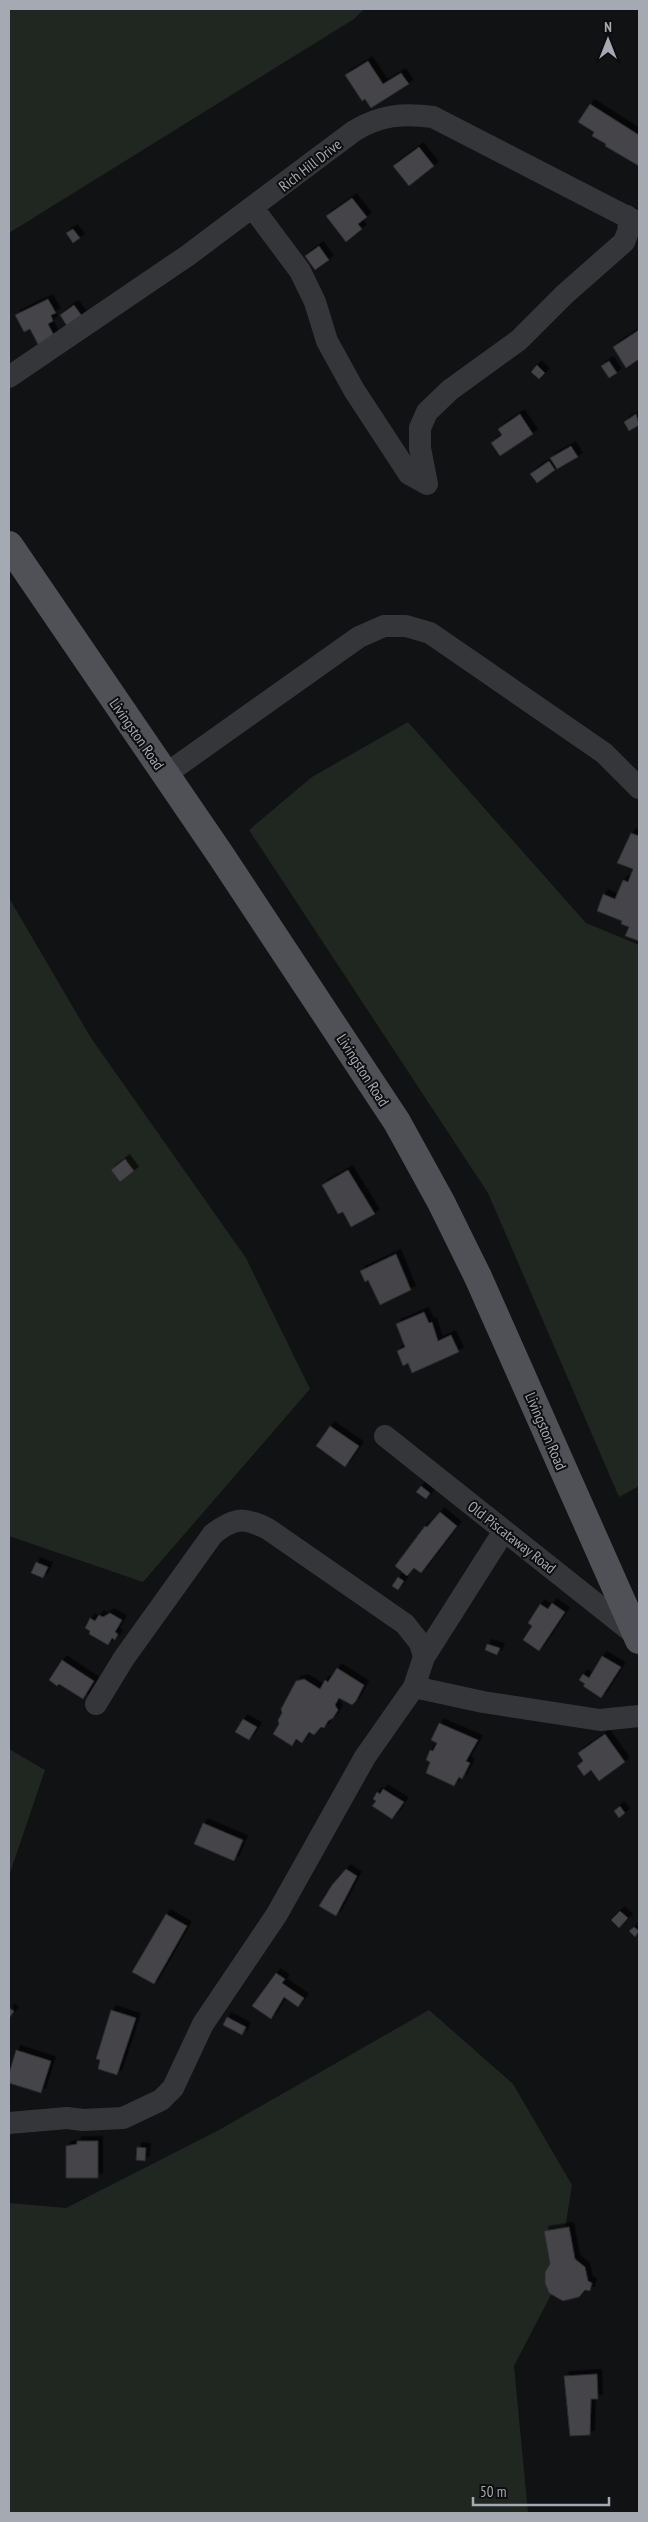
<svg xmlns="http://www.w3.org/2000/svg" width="648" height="2522" font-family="'PT Sans Narrow',sans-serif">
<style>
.green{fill:#202721}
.building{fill:#444548;stroke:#2c2c2e;filter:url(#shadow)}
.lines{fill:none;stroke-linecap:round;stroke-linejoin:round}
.minor{stroke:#353639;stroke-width:22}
.major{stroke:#4f5156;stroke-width:28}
.labels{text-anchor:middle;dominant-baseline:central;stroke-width:4;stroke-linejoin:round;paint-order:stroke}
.street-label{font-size:15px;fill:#a5a9b1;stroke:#0d0d0e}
</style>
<defs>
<filter id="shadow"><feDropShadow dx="4.5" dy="-4.5" stdDeviation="0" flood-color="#0009"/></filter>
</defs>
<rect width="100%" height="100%" fill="#111213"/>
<path class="green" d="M9,9H364L354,19L9,233Z
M408,722L586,923L639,945V1486L619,1497L488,1193L249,830L312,777Z
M9,898L91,1038L246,1258L310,1389L143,1582L9,1536Z
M9,1749L45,1770L9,1876Z
M429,2010L513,2084L572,2185L556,2285L514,2366L528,2513H9V2203L66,2208L219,2130Z"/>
<path class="building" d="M368,61L383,84L401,73L409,84L371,108L365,99L362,101L345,75Z
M590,104L639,135V166L605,146L606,144L592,136L594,132L578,122Z
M419,147L434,166L409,186L393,166Z
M352,198L367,217L358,224L362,229L346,242L326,216Z
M73,229L80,238L73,243L66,233Z
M319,246L329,260L315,270L305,256Z
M48,299L56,313L51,315L53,321L48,324L57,341L41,350L30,329L24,332L15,315Z
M74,305L82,316L67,326L60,315Z
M639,330V359L626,368L613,347Z
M609,361L617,373L609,378L601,366Z
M537,365L545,373L539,379L531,372Z
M520,414L533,434L500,456L491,443L502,435L498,429Z
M636,414L639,425L629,431L624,422Z
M571,446L578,457L557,469L550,458Z
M549,461L555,470L537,483L530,474Z
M631,833L639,836V941L625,936L629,927L621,924L622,921L597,911L603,894L615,899L623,880L628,882L633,869L617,863Z
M125,1159L134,1171L120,1182L111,1170Z
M348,1170L375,1214L351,1227L343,1212L338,1214L322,1185Z
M396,1254L411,1290L380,1305L368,1280L365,1282L360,1271Z
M424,1312L429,1323L432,1322L438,1341L451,1335L459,1352L412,1373L408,1363L403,1366L397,1351L405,1347L396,1324Z
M330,1426L359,1446L345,1467L316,1446Z
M421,1486L430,1493L426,1499L416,1492Z
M440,1512L457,1526L421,1573L414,1568L407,1576L395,1566L425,1526L427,1527Z
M36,1562L48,1567L43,1578L31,1573Z
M398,1577L404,1581L398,1590L392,1586Z
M552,1603L565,1612L539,1651L523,1640L532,1626L528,1623L540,1604L548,1609Z
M110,1613L122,1620L115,1632L118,1634L115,1640L112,1638L108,1645L89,1634L90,1631L85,1628L90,1618L95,1621L99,1615L103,1617Z
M487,1644L500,1648L497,1655L485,1650Z
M602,1656L621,1667L601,1698L583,1686L585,1684L579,1680L583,1674L589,1678Z
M62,1660L94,1681L83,1699L59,1684L57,1686L49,1680Z
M337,1668L364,1685L356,1701L352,1705L339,1698L335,1705L338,1710L333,1718L328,1721L324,1728L321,1727L314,1735L309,1732L302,1743L296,1739L292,1746L273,1734L279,1724L278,1720L282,1713L281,1709L296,1681L304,1679L320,1689L325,1680L328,1682Z
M243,1719L257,1727L249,1740L235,1732Z
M439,1723L478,1740L466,1761L470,1763L462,1779L459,1777L454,1786L426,1773L430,1762L426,1760L430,1750L433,1751L437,1743L431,1740Z
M605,1734L625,1762L599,1781L591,1770L584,1776L577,1766L583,1761L578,1753Z
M383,1789L404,1802L392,1819L372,1806L376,1801L373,1799L377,1792L380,1794Z
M620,1806L625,1813L619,1818L614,1811Z
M203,1823L243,1840L234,1861L194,1844Z
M346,1869L357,1876L336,1916L319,1906L332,1885Z
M620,1911L628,1918L619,1928L611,1920Z
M166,1914L187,1926L154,1984L132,1972Z
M634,1927L639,1931L635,1937L629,1931Z
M276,1973L285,1979L282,1983L304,1998L298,2007L284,1997L271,2019L252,2006Z
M9,2008L14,2011L10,2017L9,2016Z
M111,2010L136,2018L117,2075L98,2069L100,2060L96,2059Z
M227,2017L246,2027L242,2035L223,2025Z
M16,2050L51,2061L41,2093L9,2083V2074Z
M77,2141H98V2178H66V2146L77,2144Z
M137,2147L146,2148L145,2161L136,2160Z
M569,2227L575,2259L585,2267L588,2281L592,2283L590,2291L585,2290L579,2297L563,2301L549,2293L545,2283V2272L550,2264L544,2231Z
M597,2374L598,2399H591L590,2435L570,2436L564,2376Z"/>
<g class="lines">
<path class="minor" d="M253,208L300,271L315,302L327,341L354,390L409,474L427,484L420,448V428L427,412L450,390L519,340L565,294L624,242L629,229L627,216
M9,377L187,256L354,131C380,115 403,113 433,117L637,222
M166,774L359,637L384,626H406L430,633L604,753L639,788
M385,1436L638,1637
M424,1657L504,1531
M414,1687L483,1702L600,1720L639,1716
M9,2123L67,2118L83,2120L123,2118L161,2100L173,2088L203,2024L277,1914L365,1757L414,1687L424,1657L420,1643L405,1624L268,1529C244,1517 235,1517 213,1534L124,1658L96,1704"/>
<path class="major" d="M9,545L220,854L397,1122L441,1202L478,1277L639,1640"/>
</g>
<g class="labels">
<g class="street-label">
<text transform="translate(310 165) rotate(-38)">Rich Hill Drive</text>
<text transform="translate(137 734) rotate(55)">Livingston Road</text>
<text transform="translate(363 1070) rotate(57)">Livingston Road</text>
<text transform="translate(546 1431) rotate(67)">Livingston Road</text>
<text transform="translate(512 1537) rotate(38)">Old Piscataway Road</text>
</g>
</g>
<rect width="648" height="2522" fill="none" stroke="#a5a9b1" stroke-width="20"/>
<g transform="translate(608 40)" stroke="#0d0d0e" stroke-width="4" paint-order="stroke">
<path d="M0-4L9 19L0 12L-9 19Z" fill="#a5a9b1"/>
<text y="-8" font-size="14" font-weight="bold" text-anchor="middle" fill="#a5a9b1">N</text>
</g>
<path d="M473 2497v8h136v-8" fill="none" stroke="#a5a9b1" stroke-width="2.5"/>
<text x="480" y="2497" font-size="15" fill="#a5a9b1" stroke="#0d0d0e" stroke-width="4" paint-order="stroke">50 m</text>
</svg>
